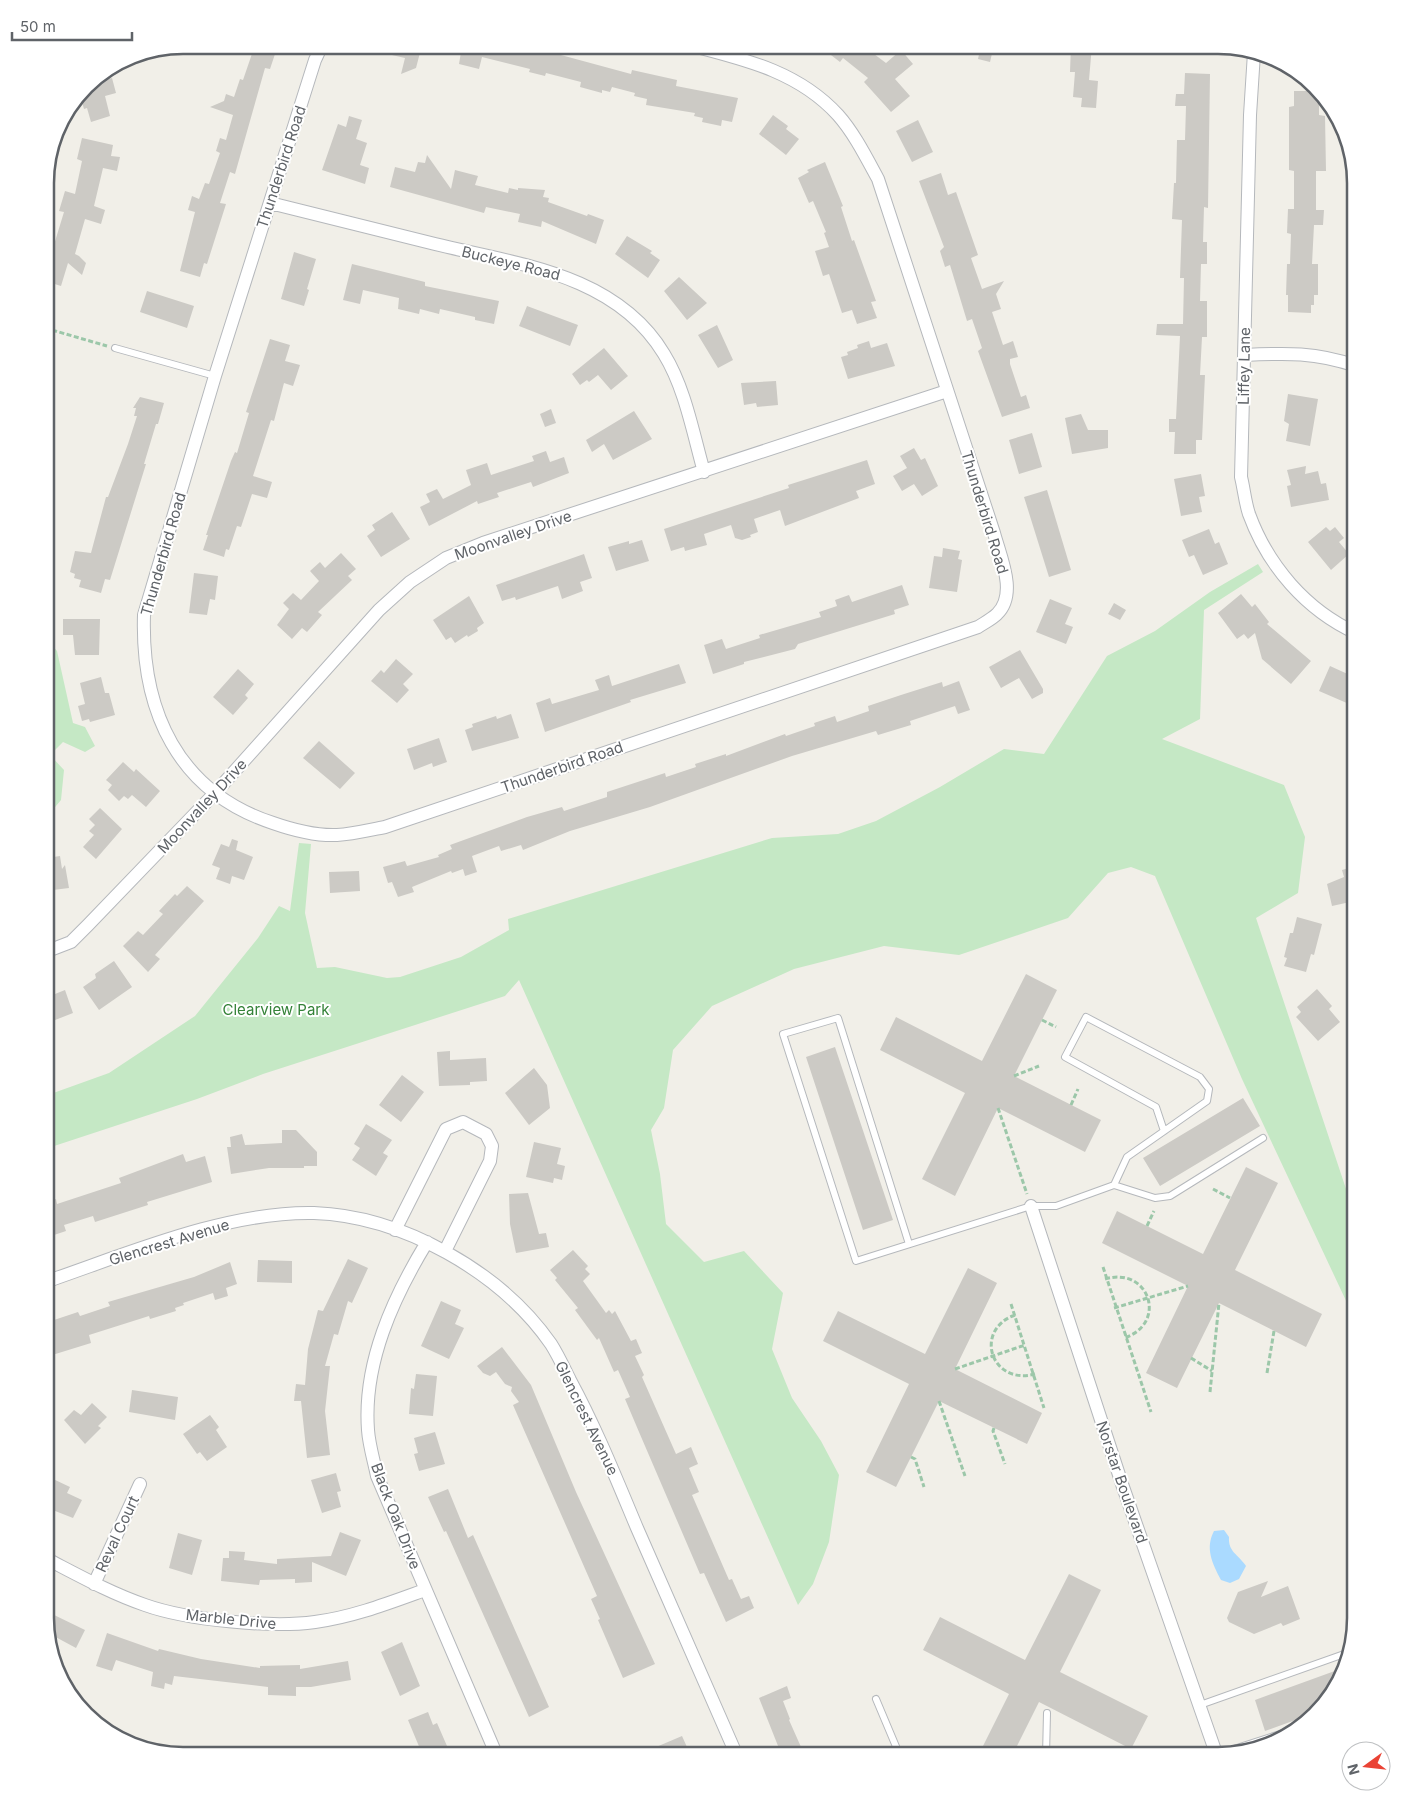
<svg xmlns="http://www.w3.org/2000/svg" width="1401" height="1801" font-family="Inter,sans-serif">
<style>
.green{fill:#c5e8c5}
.water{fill:#aadaff}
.building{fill:#cccac5}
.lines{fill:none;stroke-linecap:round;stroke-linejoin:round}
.lane-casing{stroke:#b5b8bc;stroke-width:8}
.street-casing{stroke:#b5b8bc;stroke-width:14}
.path{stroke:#9cc7a9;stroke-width:3;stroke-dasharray:5 2.5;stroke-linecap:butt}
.lane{stroke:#fff;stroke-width:6}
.street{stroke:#fff;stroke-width:12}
.labels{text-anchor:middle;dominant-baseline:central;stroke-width:4;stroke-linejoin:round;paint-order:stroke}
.street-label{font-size:15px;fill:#5f6368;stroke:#fff}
.park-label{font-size:15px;fill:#348238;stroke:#fff}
.rim{fill:none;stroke:#5f6368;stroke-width:2.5}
</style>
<rect width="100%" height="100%" fill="#f1efe8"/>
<path class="green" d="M1258,564L1263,572L1204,610L1200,719L1162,739L1284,785L1305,837L1298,893L1256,918L1356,1219V1322L1242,1079L1155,876L1131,867L1108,873L1068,918L959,955L884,946L794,969L712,1006L673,1050L664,1108L651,1130L660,1174L666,1224L704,1262L744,1251L783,1293L772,1349L792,1398L821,1441L839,1475L829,1542L813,1584L798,1605L519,980L505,996L263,1074L197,1099L45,1149V1096L109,1073L195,1016L258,938L279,906L290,911L299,843L311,844L305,913L317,968L335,967L387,978L400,977L461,957L509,930L508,919L772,838L838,834L876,821L940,787L1004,749L1044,754L1107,656L1155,631L1210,592Z
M45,637L57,651L73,723L85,727L95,746L85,752L63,742L50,755L64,770L61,800L45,819Z
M1356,1583V1617L1346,1586Z"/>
<path class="water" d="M1224,1530L1229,1537C1228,1552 1238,1554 1246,1566L1239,1579L1230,1583L1221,1580C1212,1563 1205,1548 1214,1531Z"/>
<path class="building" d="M255,45H278L270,69L265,68L235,174L230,172L220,203L226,204L207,264L204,263L200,277L180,271L195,212L188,210L192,196L199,199L205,183L209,184L220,153L216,151L220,138L226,140L233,115L210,107L224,101L226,94L234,97L240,79L243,80Z
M371,45H422L416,68L401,74L405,58L370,50Z
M453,45H524L631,74L632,70L677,80L676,86L738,98L732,122L722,120L721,126L702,122L703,118L694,116L695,113L646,105L647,99L634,96L635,93L612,87L610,92L602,90V93L580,87L581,82L546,73L545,76L529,72L530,69L482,57L479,69L459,64L461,52L452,50Z
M818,45H862L886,63L901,50L913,64L895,79L910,96L891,112L864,82L868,78L843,58L840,62Z
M981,45H994L990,62L978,59Z
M1071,45H1092L1089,80L1098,81L1096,108L1081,107L1082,98L1073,97L1075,72H1070Z
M1185,73L1210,74L1208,208L1204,207L1203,242H1207V264H1201L1200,301H1207V337H1202L1200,375H1205L1202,440H1196V454H1174L1175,432H1169V419H1176L1180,336L1156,335L1157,324H1183L1184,278H1180L1182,220L1172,219L1174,183H1176L1177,140H1185L1186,106H1175L1176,94H1184Z
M112,78L116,93L105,96L110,116L91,122L87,108L84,109L80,95L88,84Z
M1294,91H1316L1319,93V115L1325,116L1326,171H1316V210H1324L1323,225H1314L1312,264H1318V295H1314V305H1311V313L1288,312V295H1286L1287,264H1290L1291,234L1287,233L1288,209H1294V171L1289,170V107L1294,106Z
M773,115L788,126L786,129L799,139L786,155L759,134Z
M349,116L362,120L356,139L367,143L360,165L369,168L365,184L322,170L338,124L346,127Z
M918,120L933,152L912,162L896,131Z
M82,138L113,145L111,156L120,157L117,171L103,168L94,206L105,210L101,224L85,219L75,254L79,256L86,263L82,275L68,263L61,286L45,281V257L48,248L46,246L53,248L64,212L59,211L65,191L75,194L82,161L77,159Z
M427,155L451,189L455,170L478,176L475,185L508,193L509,188L518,190V188L545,190L543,197L549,198L548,202L587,216L588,214L604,220L596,244L542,221L541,227L518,222L520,214L486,207L484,213L390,187L395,167L415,172L418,162L425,163Z
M825,162L843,206L841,207L852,241L854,240L876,301L871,302L877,318L857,324L852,310L842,313L829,274L823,276L815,251L829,247L824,233L826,232L813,201L809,203L798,178L809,172L807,170Z
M941,173L948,195L956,192L978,255L971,258L982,289L1004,281L996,294L1001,309L992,312L1003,345L1013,341L1018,357L1010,359V364L1021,397L1026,395L1030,408L1002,417L978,351L982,348L972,319L967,321L950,265L945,267L940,251L944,247L919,181Z
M627,236L652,251L650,253L660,260L648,278L615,254Z
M294,252L316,259L307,289L309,290L304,306L281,299Z
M352,264L425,282V286L499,301L494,324L475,320V317L440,309L439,314L420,309L419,314L398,309L399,298L363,290L360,304L343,300Z
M679,277L707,303L687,320L664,291Z
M147,291L194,306L187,328L140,312Z
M527,306L578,325L570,346L519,326Z
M717,325L733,360L718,368L698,335Z
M270,339L290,345L285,361L300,365L293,386L284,383L274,421L271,420L253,476L272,482L267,498L252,494L241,527L237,526L229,550L226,549L224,557L203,550L208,535H206L231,461L235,452L237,453L249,413L246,412Z
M869,341L871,348L887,343L895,366L848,379L841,357L848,355L847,352L858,348L857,345Z
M604,348L628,376L611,390L598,375L589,382L587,380L580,385L572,374Z
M776,381L778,405L757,407L756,403L744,405L741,383Z
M1288,394L1318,399L1310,446L1286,441L1289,424L1284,421Z
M140,397L164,403L158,424H156L144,464H146L110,580L105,579L101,593L79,587L81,580L74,578L75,574L70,572L75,551L91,553L106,497H108L128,444L137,416H134L136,408H133Z
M551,409L556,423L545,427L540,414Z
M634,411L652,439L613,460L604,444L592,452L586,440Z
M1081,414L1088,430H1108V448L1072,454L1065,418Z
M1032,433L1042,467L1019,474L1009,440Z
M914,448L921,460L925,458L938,486L922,496L914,484L902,491L893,476L907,468L900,456Z
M546,451L550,462L564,457L569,473L533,487L531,482L497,493L499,497L478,504L477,501L429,526L420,507L430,502L426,494L437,489L443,499L471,485L466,470L487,463L491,475L534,461L532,456Z
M867,460L875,484L856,491L859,498L785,526L780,510L754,519L758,532L750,535L751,537L742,540L735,538L731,525L704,534L707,545L685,551L684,547L671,551L664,529L789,488L788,485Z
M1306,466L1305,474L1318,471L1321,484L1326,483L1329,500L1291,507L1287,486L1291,485L1287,470Z
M1201,474L1205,496L1199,497L1202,512L1181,516L1174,479Z
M1047,490L1071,570L1049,577L1024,497Z
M392,512L410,539L381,557L367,536L375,530L372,525Z
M1326,527L1330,531L1335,527L1344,538L1339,542L1349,554L1331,570L1308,542Z
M1209,529L1215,544L1219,542L1228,564L1203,575L1194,555L1189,557L1182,540Z
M642,540L649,561L616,571L608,547L629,541V544Z
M943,548L960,551L958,559L962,560L957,592L929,588L934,556L942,557Z
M341,553L356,569L348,576L352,580L318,612L322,615L307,632L302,628L292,639L277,625L289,609L283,603L293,593L301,600L319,581L310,571L320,562L325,568Z
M584,554L592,578L580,582L583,591L562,599L558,586L516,600L515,597L502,601L496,585Z
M194,573L218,576L215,600L210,599L207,615L189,613Z
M902,585L909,605L894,610L895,614L798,644L795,649L744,662V664L713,674L704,645L722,639L726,649L760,638L759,635L821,617L819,612L837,606L835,600L849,595L852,602Z
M1241,594L1252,607L1255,604L1269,622L1267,624L1311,661L1291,684L1262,659L1255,633L1248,639L1244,634L1237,639L1218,613Z
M469,596L484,623L477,628L478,631L468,637L467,635L455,643L451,637L446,640L433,620Z
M1050,599L1072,608L1065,624L1073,627L1066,644L1036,632Z
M1114,603L1126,610L1120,620L1108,614Z
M63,619H100L99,655H75L73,635H63Z
M1020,650L1043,689V693L1032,699L1019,678L1001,688L989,667Z
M396,659L413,674L403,684L409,690L397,703L371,681L381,670L384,673Z
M679,664L686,683L630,700L631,702L545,732L536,703L550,698L552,704L599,690L595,680L609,675L612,686Z
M1330,666L1352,676L1350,680L1356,683V707L1319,691Z
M238,669L254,684L245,695L248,698L233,715L213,697Z
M101,677L105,693H109L115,715L90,722L89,719L82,721L78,706L85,704L80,683Z
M959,681L970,710L958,714L955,706L910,721L911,725L878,735L876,731L792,756L650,807L570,831L523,850L521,845L501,851L499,846L472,856L477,872L465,876L463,869L452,873L451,871L412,887L414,892L398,897L392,882L388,883L383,867L405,861L407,866L439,857L438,855L452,849L450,845L527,817L562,807L564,811L607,797V792L665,773L666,777L696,767L695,764L726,754V756L785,734L786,736L815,726L814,723L835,716L837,722L869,711L868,706L901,695L942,682L943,687Z
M511,714L519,738L472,751L465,730L473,727L472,724L496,716L497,719Z
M439,738L447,762L433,767L432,763L414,770L407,749Z
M319,741L355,773L340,789L303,758Z
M123,762L134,772L136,769L160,791L146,807L132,795L128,799L124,796L119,801L108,790L112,785L106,780Z
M100,808L122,829L96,859L83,847L94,835L89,831L95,825L89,819Z
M232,839L238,841L236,850L253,857L244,880L232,876L230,884L216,879L220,868L212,865L221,844L229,847Z
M60,856L62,869L65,865L69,888L45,891V861L47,858Z
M1356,866V905H1351L1350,902L1332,906L1327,884L1344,877L1342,870Z
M359,871L360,891L330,893L329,872Z
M187,886L204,901L155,955L160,959L148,972L123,946L138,931L143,935L163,914L159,911L175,894L177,896Z
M1297,917L1322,924L1314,955L1311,954L1306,972L1284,966L1287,958L1284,957L1290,933H1293Z
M114,961L132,987L99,1010L83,987L96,978L95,974Z
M1026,974L1057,990L1014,1076L1101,1120L1085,1152L998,1108L955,1196L922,1179L965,1093L880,1050L896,1017L982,1061Z
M1317,989L1332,1006L1329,1009L1340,1022L1318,1041L1296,1017L1301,1012L1297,1007Z
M65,990L73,1013L45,1024V998Z
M835,1047L893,1220L863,1230L806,1057Z
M450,1051V1060L486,1058L487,1081L470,1082V1085L439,1086L437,1052Z
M534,1068L547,1085L550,1108L529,1125L505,1093Z
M402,1075L424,1092L401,1122L379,1105Z
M1243,1098L1260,1126L1160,1186L1143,1158Z
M366,1124L392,1140L383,1153L388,1156L376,1176L352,1160L360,1148L354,1144Z
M282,1130H296L317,1152V1166H304V1168H269L231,1174L227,1147H231L230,1137L242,1134L245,1145L282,1143Z
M534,1142L561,1148L557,1164L565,1166L562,1180L554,1178L553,1183L526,1177Z
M183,1154L186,1162L205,1156L212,1182L147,1202L148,1205L95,1222L93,1216L64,1225L66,1231L45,1238V1203L56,1199L57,1204L121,1183L119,1178Z
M1246,1167L1278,1183L1235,1270L1322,1314L1306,1347L1219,1303L1177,1388L1146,1373L1188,1286L1102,1243L1117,1211L1203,1254Z
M528,1193L539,1234L546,1233L549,1247L516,1253L510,1224L509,1194Z
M573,1250L588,1266L585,1269L590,1274L583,1281L606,1313L609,1310L612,1314L615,1311L631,1341L636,1339L642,1353L635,1356L644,1375L642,1377L676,1454L691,1447L698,1464L689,1468L699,1492L692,1495L729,1580L732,1579L741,1599L749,1596L754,1608L726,1622L704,1573L700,1574L639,1432L625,1399L630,1397L618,1370L614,1372L599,1338L597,1340L575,1310L578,1308L555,1280L557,1278L550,1270Z
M348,1259L368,1268L352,1303L348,1301L338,1335L334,1334L325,1366H330L325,1411L330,1455L307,1458L301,1401H294L296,1384L305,1385L308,1349L318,1310L323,1311Z
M258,1260L292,1261V1283L257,1282Z
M230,1262L237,1284L226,1288L228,1296L215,1300L213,1293L183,1303L184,1305L175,1308L176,1311L150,1319L149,1316L89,1335L91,1343L49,1356L45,1344V1323L78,1312L80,1316L110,1306L108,1302L194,1277Z
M968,1268L997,1283L955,1369L1042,1413L1027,1444L939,1401L896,1487L866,1472L909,1384L823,1341L838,1311L925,1354Z
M441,1301L461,1310L455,1324L464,1328L449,1359L421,1346Z
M502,1347L531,1385L576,1492L655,1664L623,1678L598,1620L600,1619L591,1599L597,1596L513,1405L519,1402L511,1391L512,1387L505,1384L496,1372L490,1376L483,1373L477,1366Z
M416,1374L437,1376L433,1416L409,1414L411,1388L414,1389Z
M132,1390L178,1397L175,1420L129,1412Z
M92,1403L107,1417L98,1426L101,1428L85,1444L64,1420L74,1410L81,1415Z
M210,1415L219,1427L216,1430L227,1447L207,1461L200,1452L197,1454L183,1434Z
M435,1432L445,1464L419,1471L414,1454L418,1453L414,1438Z
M336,1473L341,1491L337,1492L341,1507L322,1513L311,1480Z
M51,1478L70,1487L67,1493L82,1500L73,1518L45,1507V1483H48Z
M448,1489L468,1538L473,1535L549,1707L529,1717L446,1531L444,1532L428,1497Z
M340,1532L361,1540L346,1576L312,1562V1582L295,1583V1579L260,1580L259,1585L221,1581L223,1558H229V1551L245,1552L244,1560L277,1564V1559L331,1556Z
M178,1533L202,1540L192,1575L169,1568Z
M1069,1574L1101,1590L1060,1672L1148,1716L1131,1749L1039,1702L1012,1756H978L1009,1694L923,1650L940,1617L1025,1660Z
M1268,1581L1261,1597L1288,1586L1300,1619L1283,1626L1281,1623L1254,1634L1229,1622L1227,1618L1238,1592Z
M50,1613L85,1630L76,1648L50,1634L46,1621Z
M107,1633L158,1651L159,1649L201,1659L260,1668V1666L300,1665V1669L348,1661L351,1680L311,1687H296V1696L268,1695V1687L174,1676L172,1685L165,1683L164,1689L151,1686L153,1672L116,1660L112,1671L96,1666Z
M402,1642L420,1686L400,1696L381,1652Z
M1343,1668L1338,1687L1312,1714L1265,1731L1255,1700Z
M787,1686L791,1698L783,1701L790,1719L789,1720L805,1756H782L759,1698Z
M428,1712L433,1725L437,1723L447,1746L423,1756L408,1720Z
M682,1736L691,1756H635Z"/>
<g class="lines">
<g class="lane-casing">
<path id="lane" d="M115,348L215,376
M1114,1185L1155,1198L1170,1196L1263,1138
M909,1244L838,1018L783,1034L856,1261L1031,1206H1056L1114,1185L1127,1157L1207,1101L1209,1089L1200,1077L1086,1017L1065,1057L1156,1107L1164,1131
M876,1699L900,1756
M1200,1705L1347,1653
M1215,1755L1299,1728
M1046,1756L1047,1713"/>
</g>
<g class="street-casing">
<path id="street" d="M322,45L315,60L215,376L144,615C141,711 178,792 273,823C293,830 316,836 337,835C353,834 369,830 385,827L978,627C984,623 992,619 997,614C1018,594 1000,556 994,533L878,179C866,157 854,133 838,115C798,71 743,59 689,45
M1254,53L1250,115L1241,477C1244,489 1245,502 1249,514C1268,566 1306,610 1356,633
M270,203C325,217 380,230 435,244C517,264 616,274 664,354C685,388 693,433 704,472
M1245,355C1286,353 1316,352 1356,366
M45,952L71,942L88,925L215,793L379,610L410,582L446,558L483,543L947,391
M1031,1206L1122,1484L1217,1756
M395,1230L446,1129L463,1122L486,1134L492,1146L490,1161L445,1251
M427,1242C393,1298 363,1363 368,1430C369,1445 374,1461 377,1476L497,1756
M45,1282C127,1254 227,1211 314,1213C402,1216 501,1272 551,1344C558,1355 564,1368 570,1380C596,1428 616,1478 637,1528C670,1604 703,1680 737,1756
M45,1558C78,1575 110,1593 145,1605C187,1620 271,1628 315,1622C353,1617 389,1603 425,1590
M94,1584L140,1484"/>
</g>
<path class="path" d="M45,328L107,346
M1042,1020L1056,1027
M1014,1076L1039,1066
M1071,1105L1078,1089
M998,1108L1027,1194
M1213,1189L1230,1198
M1147,1226L1154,1211
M1103,1267L1151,1412
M1105,1279C1150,1266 1168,1324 1124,1338
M1011,1304L1044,1408
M1114,1308L1188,1286
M1015,1315C973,1330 991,1386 1035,1374
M1191,1358L1212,1371
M955,1369L1025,1345
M1267,1373L1274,1331
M1210,1392L1219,1303
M939,1401L965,1476
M994,1428L993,1431L1005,1464
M911,1457L915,1459L924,1487"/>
<use href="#lane" class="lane"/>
<use href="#street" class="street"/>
</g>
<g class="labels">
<g class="street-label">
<text transform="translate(281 167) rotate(-72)">Thunderbird Road</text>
<text transform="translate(511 263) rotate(14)">Buckeye Road</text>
<text transform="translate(1244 366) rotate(-89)">Liffey Lane</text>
<text transform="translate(985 512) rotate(73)">Thunderbird Road</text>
<text transform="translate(513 535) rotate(-19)">Moonvalley Drive</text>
<text transform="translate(163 554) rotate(-74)">Thunderbird Road</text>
<text transform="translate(562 767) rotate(-19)">Thunderbird Road</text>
<text transform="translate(202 806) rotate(-47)">Moonvalley Drive</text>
<text transform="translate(169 1242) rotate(-17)">Glencrest Avenue</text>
<text transform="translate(587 1418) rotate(64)">Glencrest Avenue</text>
<text transform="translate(1122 1482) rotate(71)">Norstar Boulevard</text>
<text transform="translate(396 1516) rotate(69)">Black Oak Drive</text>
<text transform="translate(117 1534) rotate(-65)">Reval Court</text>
<text transform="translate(231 1619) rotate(6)">Marble Drive</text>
</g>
<g class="park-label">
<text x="276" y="1009">Clearview Park</text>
</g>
</g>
<path d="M0 0H1401V1801H0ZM183 54H1218A129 129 0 0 1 1347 183V1618A129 129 0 0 1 1218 1747H183A129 129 0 0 1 54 1618V183A129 129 0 0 1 183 54Z" fill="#fff" fill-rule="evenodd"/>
<path class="rim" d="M183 54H1218A129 129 0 0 1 1347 183V1618A129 129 0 0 1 1218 1747H183A129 129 0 0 1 54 1618V183A129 129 0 0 1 183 54Z"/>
<g transform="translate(1366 1766) rotate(255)"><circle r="24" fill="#ffffff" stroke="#bfc1c3"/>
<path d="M0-4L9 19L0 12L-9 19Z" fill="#ea4335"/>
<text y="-8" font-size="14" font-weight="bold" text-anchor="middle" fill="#5f6368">N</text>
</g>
<path d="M12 32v8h120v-8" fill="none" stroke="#5f6368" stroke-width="2.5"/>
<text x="20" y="32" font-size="15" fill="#5f6368" stroke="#ffffff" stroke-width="4" paint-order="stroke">50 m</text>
</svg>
